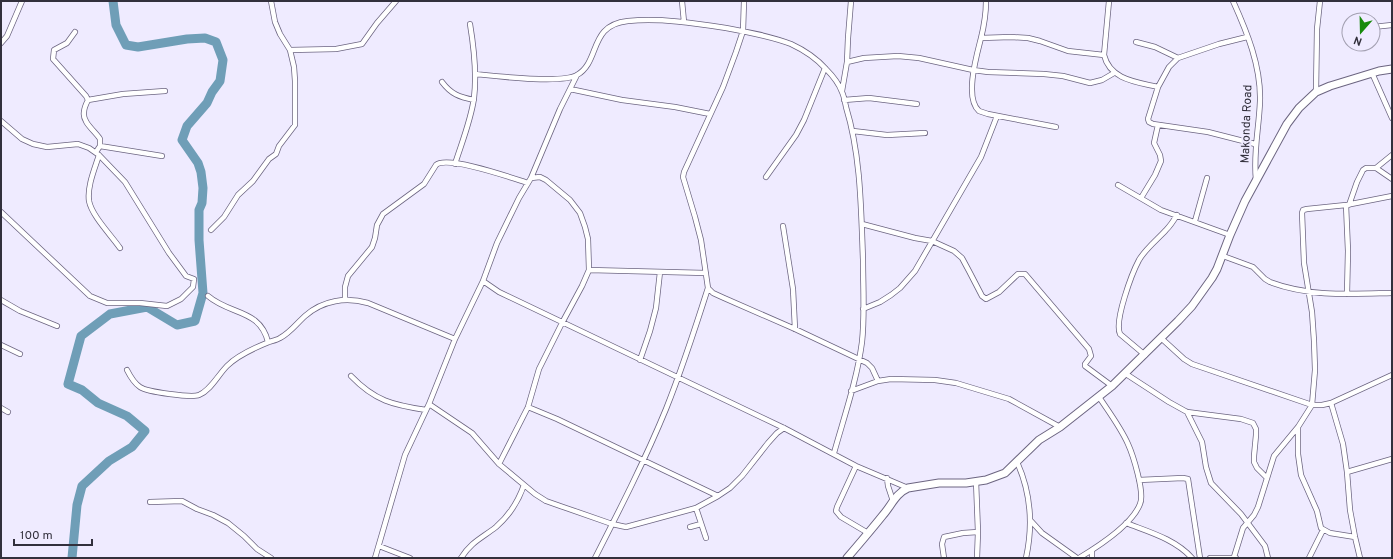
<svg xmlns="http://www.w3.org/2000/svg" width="1393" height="559" font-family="Overpass,sans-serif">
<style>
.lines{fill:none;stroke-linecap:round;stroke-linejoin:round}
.river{stroke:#6f9eb7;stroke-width:9}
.street-casing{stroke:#6c6581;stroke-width:6}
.secondary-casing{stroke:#6c6581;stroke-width:9}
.street{stroke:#fff;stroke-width:4.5}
.secondary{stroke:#fff;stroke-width:7}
.labels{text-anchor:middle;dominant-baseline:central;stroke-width:4;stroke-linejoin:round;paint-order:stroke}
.street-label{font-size:12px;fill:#32303c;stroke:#efebff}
</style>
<rect width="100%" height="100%" fill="#efebff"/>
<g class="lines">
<path class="river" d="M72,558L77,505L82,486L109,461L132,447L145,431L127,416L98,403L82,390L68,384L81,336L110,314L147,307L177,325L195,321L203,293L199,240V210L202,203L203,188L201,172L198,163L182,140L187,126L207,103L212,92L220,81L223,60L216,42L205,38L187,39L138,47L126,45L116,25L113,1"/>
<g class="street-casing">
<path id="street" d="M682,1L684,22
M744,1L743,31L736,52L723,87L684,172L683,177L695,217L701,240L708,288L713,293L724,298L795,329L867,363L872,368L878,381
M986,1C986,13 984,26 981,38C977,54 964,98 979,111C982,112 985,113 988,114L1056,127
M1109,1L1104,55C1110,80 1137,82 1158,87
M1233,1C1247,32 1261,66 1260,101C1259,129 1253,152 1256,180
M1373,27L1392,25
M75,32L67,43L54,50L53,59L86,96L88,100C86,104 84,108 84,112C82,122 95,131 100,139V146L96,152
M1247,37L1219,44L1178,58L1169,67L1158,87L1148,119L1149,122L1153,124L1208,132L1255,144
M981,38L1011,37L1028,38L1040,41L1068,51L1104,55
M1136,42L1155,47L1178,58
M1,43L7,36L22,1
M290,50L336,49L362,44L377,23L396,1
M847,62L864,58L898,56L919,58L973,70L988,72L1044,74L1063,76L1090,83L1102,80L1114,73
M1372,73L1392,118
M475,74C495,76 562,84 577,75C601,61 588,25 628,21C660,18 694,23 726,28C748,32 770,36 791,44C804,50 817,59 826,69C832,75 839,84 842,92C844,96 845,102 846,107C861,156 861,209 863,260C863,287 865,315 862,342C857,380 844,417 834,453
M442,82C451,94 459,97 474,100
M570,89L622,100L675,107L710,114
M842,91L847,62L848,38L851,1
M1316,92L1317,29L1320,1
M88,100L123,94L165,91
M844,100L869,98L917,104
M1,121L22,139L33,144L47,147L78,144L89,148L99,155L125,182L169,253L186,276L194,279L193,287L181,299L167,306L140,303H107L90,296L1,212
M853,131L887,135L925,133
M100,146L162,156
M99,155C95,168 87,186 89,201C92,216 111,235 120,248
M455,164C462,142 471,120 474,98C477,73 474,48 470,24
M1376,168L1392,155
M766,177L796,135L804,120L825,68
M531,178L560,109L577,75
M1118,185L1161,210L1230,235
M1141,198L1155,175L1161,161L1160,155L1154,143L1158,125
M1346,205L1348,251L1347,294
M1349,205L1357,182L1363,170L1366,168H1376L1392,179
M1195,221L1207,178
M862,224L915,238L932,241L954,251L962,258L969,271L982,296L986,299L999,292L1018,274H1025L1089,349L1091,356L1085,364V366L1112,386
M783,226L793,289L795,329
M211,230L224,217L238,195L253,181L269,159L276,154L279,146L295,125V81L294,67L290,50L280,34L275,22L271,1
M1223,256L1253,267L1265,279L1270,282C1310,297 1351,294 1392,293
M589,270L706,273
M483,281L499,292L784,428L856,466L908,488
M208,296C230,315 260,309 268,342
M1,300L20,311L57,326
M345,300V287L348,276L372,247L375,238L377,225L383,214L424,184L436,165C447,155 512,178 528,183
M863,309L880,302L891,295L900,288L915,271L981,157L997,116
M1161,338L1184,359L1192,364L1312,405H1322L1331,403L1392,375
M1,345L20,354
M1145,355L1120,334C1114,321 1132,273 1139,260C1146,248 1157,240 1166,230C1170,226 1174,220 1177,215
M640,360L650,331L656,308L660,272
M127,370C130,376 134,383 140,387C147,392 192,398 199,395C211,390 218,375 227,366C238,355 254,348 269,342C272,341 277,340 280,338C290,333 297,323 305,316C323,300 346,297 368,303L455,339
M1126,374L1169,402L1187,412L1241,419L1253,423L1256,429V435L1254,456V462L1257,468L1267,478
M351,376C375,401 393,405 426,410
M851,391L878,381L891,379L935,380L956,383L1009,399L1060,427
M1331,403L1343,444L1347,472L1350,510L1355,537L1360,558
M429,404L472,433L499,464L535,494L546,501L566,508L612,524L626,527L696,508L718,496L730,488L742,476L768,443L777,433L784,428
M528,407L557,419L718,496
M1,408L8,412
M1187,412L1202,442L1206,467L1211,483L1241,514L1265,546L1268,558
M1298,427V454L1301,475L1317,511L1321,528L1330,533L1355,537
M1017,462C1031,493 1033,526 1026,558
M856,466L837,507L836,511L841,517L868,533
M1347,472L1392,459
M887,478L888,486L893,501
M1139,480L1183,478L1188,479L1200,558
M976,481L978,532L977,558
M150,502L182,501L197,509L213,515L228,523L244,536L257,549L271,558
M696,508L706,538
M1031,521L1042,533L1077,558
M1126,523C1149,532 1175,539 1192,558
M690,527L701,524
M379,546L410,558
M1092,551V558
M1234,557L1243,528L1254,515L1258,507L1274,456L1298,427L1312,405L1315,370L1314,341L1312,312L1304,263L1302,213L1303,210L1307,209L1346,205L1392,196
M375,558L405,455L429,404L455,339L483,281L497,243L519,198L531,178L540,177L546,180L570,200L580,213L585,227L588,239L589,270L582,286L562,323L539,369L528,407L499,464
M461,558C471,542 482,538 496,527C510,515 518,502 524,485
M595,558C620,509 645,460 666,409C682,369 695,329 708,288
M944,558L942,544L944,537L963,533L978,532
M1079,558C1099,546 1132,525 1140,504C1145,493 1133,455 1128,444C1121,428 1109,412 1099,397
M1210,558H1236
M1309,558L1323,530"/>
</g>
<g class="secondary-casing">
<path id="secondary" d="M847,558C859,544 871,530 883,515C891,506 896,493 908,488L939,483H966L986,480L1005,473L1039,440L1060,427L1112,386L1178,321L1192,306L1212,278L1217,269L1230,235L1245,201L1287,124L1299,108L1316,92L1330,86L1379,71L1392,69"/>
</g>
<use href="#street" class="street"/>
<use href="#secondary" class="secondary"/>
</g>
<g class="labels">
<g class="street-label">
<text transform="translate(1247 124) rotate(-88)">Makonda Road</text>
</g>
</g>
<rect width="1393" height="559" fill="none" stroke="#32303c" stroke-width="4"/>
<g transform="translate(1361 32) rotate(200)"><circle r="19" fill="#efebff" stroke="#a3a0b1"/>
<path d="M0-3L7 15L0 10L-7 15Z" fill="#178a0b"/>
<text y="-6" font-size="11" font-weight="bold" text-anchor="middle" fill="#32303c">N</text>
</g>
<path d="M14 539v6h78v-6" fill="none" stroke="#32303c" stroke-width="2"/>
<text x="20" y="539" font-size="12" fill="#32303c" stroke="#efebff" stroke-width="3" paint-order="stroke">100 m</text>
</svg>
